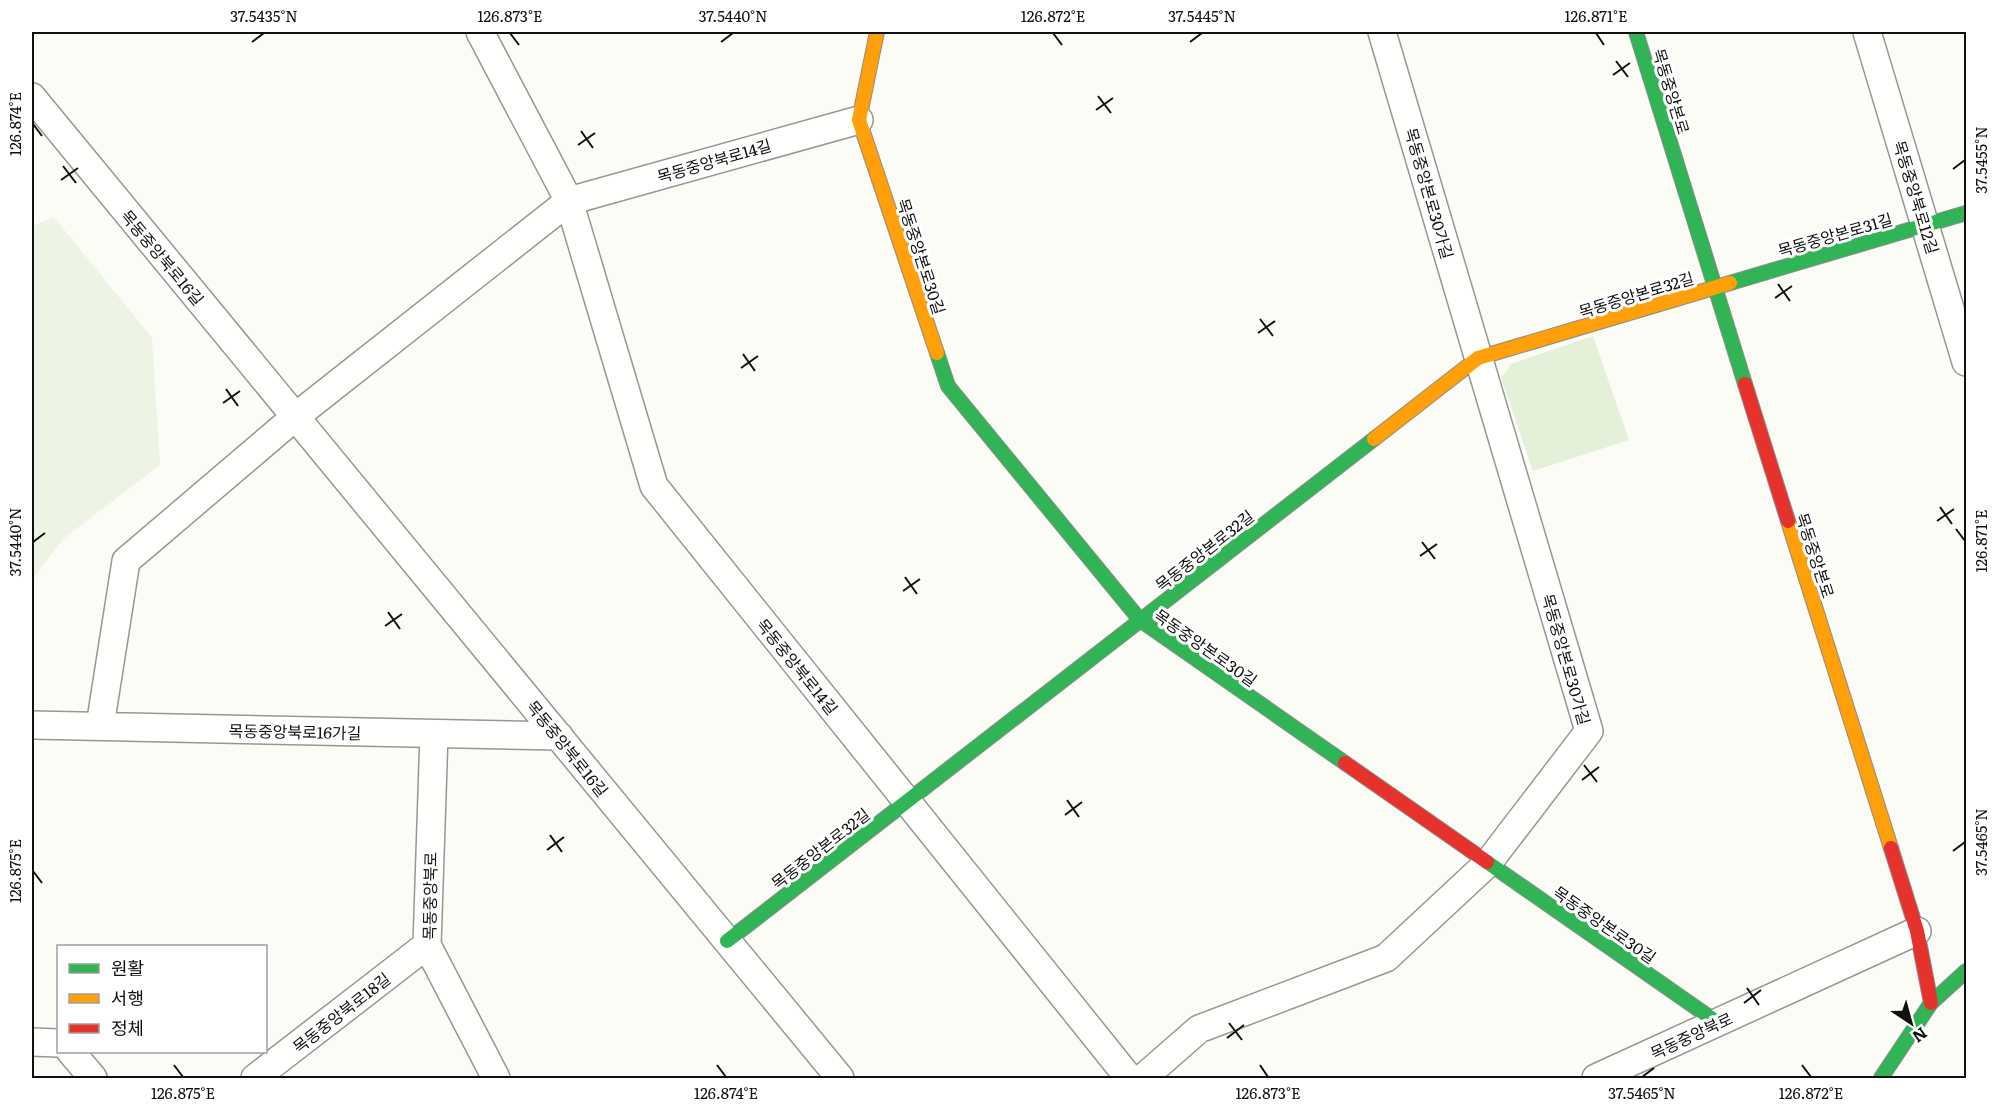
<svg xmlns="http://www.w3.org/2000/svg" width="1998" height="1110" font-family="Literata,'Noto Sans KR',serif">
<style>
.green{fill:#e5f0d9}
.pitch{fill:#eef4e3}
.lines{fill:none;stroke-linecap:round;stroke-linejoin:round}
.street-casing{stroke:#969694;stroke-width:30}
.fast-casing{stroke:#8d8d8b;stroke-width:16}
.slow-casing{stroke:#8d8d8b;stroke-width:16}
.jam-casing{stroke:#8d8d8b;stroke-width:16}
.street{stroke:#fffffe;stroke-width:27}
.fast{stroke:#30b455;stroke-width:14}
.slow{stroke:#ff9f0a;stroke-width:14}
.jam{stroke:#e5322d;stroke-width:14}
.ticks{fill:none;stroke:#101010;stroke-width:2}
.labels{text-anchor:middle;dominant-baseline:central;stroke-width:6;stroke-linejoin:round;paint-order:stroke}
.street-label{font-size:16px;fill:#101010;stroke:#fff}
.neatline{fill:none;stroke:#101010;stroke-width:2}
.ticks-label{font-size:15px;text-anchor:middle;fill:#101010}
</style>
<rect width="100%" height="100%" fill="#fcfcf7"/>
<path class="green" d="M1593,336L1629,440L1533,471L1501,378L1511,364Z"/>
<path class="pitch" d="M54,217L152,338L160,465L63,539L32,580V226Z"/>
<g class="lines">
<g class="street-casing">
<path id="street" d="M480,32L569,201L654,486L1129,1078
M1867,32L1966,362
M32,97L840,1078
M32,725L559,736
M100,726L126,561L295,417L569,201L859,120
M434,734L427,945L496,1078
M32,1042L58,1043
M71,1052L93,1078
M255,1078L427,945
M1143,1078L1199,1029L1386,958L1488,863L1589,731L1382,32
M1596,1078L1917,931"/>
</g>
<g class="fast-casing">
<path id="fast" d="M1636,32L1745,384
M1730,283L1966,213
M937,353L948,386L1140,620L1345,763
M1487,862L1718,1023
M727,941L1374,439
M1881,1078L1931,1003L1966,971"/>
</g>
<g class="slow-casing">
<path id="slow" d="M877,32L859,120L937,353
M1374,439L1478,358L1730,283
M1788,521L1891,848"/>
</g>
<g class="jam-casing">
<path id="jam" d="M1745,384L1788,521
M1345,763L1487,862
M1891,848L1917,931L1931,1003"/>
</g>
<use href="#street" class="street"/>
<use href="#fast" class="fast"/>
<use href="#slow" class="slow"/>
<use href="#jam" class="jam"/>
</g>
<path class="ticks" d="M510,33L519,45M1053,33L1062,45M1596,33L1604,45M252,42L264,33M721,42L733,33M1190,42L1202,33M1616,61L1628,77M1613,75L1630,63M1098,96L1111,113M1096,110L1113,98M33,124L42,136M581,131L593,148M578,145L595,133M63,166L76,183M1953,169L1965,160M61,180L78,168M1778,284L1790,301M1775,298L1792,286M1260,319L1273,336M1258,333L1275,321M743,354L755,371M741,368L758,356M226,389L238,406M223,403L240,391M1940,507L1952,524M1937,521L1954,509M1956,529L1965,541M33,542L45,533M1422,542L1435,559M1420,556L1437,544M905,577L917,594M903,591L920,579M388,612L400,629M385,626L402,614M1584,765L1597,782M1582,780L1599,767M1067,800L1079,817M1065,815L1082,802M550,835L562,852M547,850L564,837M1953,851L1965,842M33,871L42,883M1747,988L1759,1005M1744,1003L1761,990M1229,1023L1242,1040M1227,1038L1244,1025M174,1065L183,1077M717,1065L726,1077M1260,1065L1268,1077M1802,1065L1811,1077M1642,1077L1654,1068"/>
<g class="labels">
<g class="street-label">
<text transform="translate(1672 91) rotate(73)">목동중앙본로</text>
<text transform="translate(714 160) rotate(-16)">목동중앙북로14길</text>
<text transform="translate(1430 193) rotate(74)">목동중앙본로30가길</text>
<text transform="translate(1917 197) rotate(73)">목동중앙북로12길</text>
<text transform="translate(1835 234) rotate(-16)">목동중앙본로31길</text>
<text transform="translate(922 256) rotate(72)">목동중앙본로30길</text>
<text transform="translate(163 257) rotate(50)">목동중앙북로16길</text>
<text transform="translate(1636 294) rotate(-17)">목동중앙본로32길</text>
<text transform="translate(1204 550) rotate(-38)">목동중앙본로32길</text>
<text transform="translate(1816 555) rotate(72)">목동중앙본로</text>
<text transform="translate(1206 647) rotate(35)">목동중앙본로30길</text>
<text transform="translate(1567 659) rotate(74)">목동중앙본로30가길</text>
<text transform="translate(798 666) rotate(51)">목동중앙북로14길</text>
<text transform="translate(295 731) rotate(1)">목동중앙북로16가길</text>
<text transform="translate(568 748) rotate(51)">목동중앙북로16길</text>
<text transform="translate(820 848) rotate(-38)">목동중앙본로32길</text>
<text transform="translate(429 896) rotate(-89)">목동중앙북로</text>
<text transform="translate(1605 924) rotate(35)">목동중앙본로30길</text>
<text transform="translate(341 1012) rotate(-38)">목동중앙북로18길</text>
<text transform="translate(1691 1035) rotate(-25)">목동중앙북로</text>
</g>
</g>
<rect width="1998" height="1110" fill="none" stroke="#ffffff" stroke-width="66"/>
<rect x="57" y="945" width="210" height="108" fill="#ffffff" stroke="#9f9f9f" stroke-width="1.5"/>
<rect x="69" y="964" width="30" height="9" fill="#30b455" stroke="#9f9f9f" stroke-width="1.5"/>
<text x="111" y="975" font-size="18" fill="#101010">원활</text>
<rect x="69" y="994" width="30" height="9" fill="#ff9f0a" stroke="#9f9f9f" stroke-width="1.5"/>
<text x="111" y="1005" font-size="18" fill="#101010">서행</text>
<rect x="69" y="1024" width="30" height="9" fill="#e5322d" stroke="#9f9f9f" stroke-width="1.5"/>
<text x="111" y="1035" font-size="18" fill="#101010">정체</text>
<g transform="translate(1911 1023) rotate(144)" stroke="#ffffff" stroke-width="4.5" paint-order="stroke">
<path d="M0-4.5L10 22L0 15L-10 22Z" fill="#101010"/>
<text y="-9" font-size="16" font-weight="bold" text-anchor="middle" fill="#101010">N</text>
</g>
<rect x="33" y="33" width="1932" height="1044" class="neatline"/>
<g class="ticks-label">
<text x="264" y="22">37.5435°N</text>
<text x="510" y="22">126.873°E</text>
<text x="733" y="22">37.5440°N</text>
<text x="1053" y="22">126.872°E</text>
<text x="1202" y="22">37.5445°N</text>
<text x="1596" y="22">126.871°E</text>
<text transform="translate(16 124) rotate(-90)" y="5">126.874°E</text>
<text transform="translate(1982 160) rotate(-90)" y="5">37.5455°N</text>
<text transform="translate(1982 541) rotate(-90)" y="5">126.871°E</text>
<text transform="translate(16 542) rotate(-90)" y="5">37.5440°N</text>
<text transform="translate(1982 842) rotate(-90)" y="5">37.5465°N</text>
<text transform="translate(16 871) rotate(-90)" y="5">126.875°E</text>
<text x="183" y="1099">126.875°E</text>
<text x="726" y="1099">126.874°E</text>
<text x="1268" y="1099">126.873°E</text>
<text x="1642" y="1099">37.5465°N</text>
<text x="1811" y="1099">126.872°E</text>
</g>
</svg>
